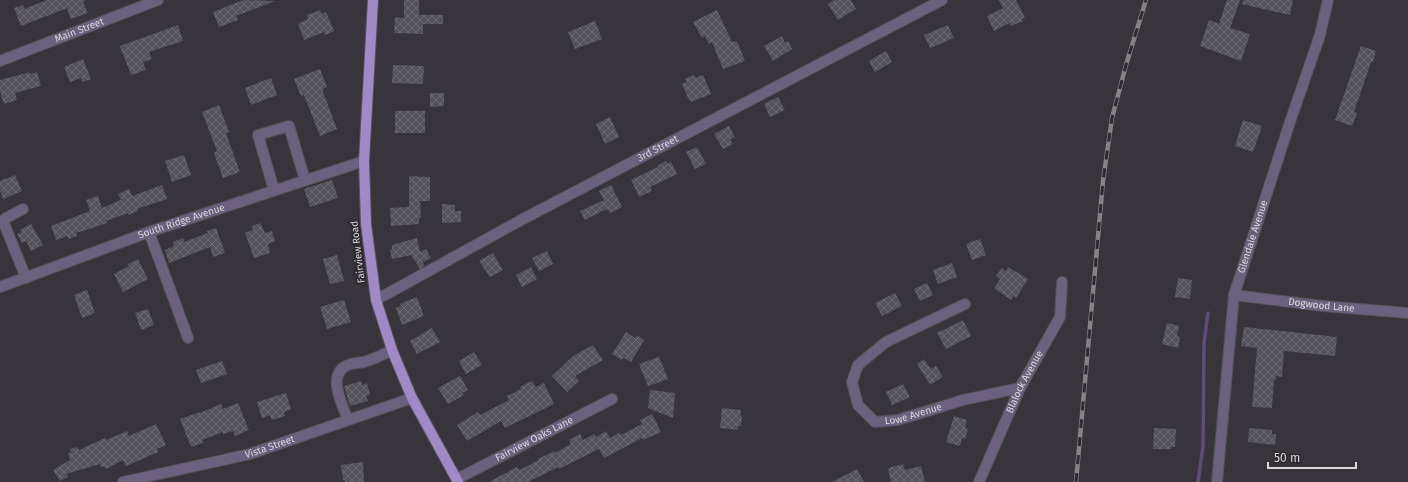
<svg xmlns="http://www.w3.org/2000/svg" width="1408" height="482" font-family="'Fira Sans',sans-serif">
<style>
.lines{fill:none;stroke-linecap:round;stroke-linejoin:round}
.stream{stroke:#614b79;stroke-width:3.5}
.building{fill:url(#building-cross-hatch)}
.minor-casing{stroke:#545258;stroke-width:12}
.major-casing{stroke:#545258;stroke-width:12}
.minor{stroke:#6b617f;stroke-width:10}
.major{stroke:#9f89c7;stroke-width:10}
.rail-casing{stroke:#858388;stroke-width:4.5}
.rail{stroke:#2d2b31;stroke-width:3;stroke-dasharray:9;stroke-linecap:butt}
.labels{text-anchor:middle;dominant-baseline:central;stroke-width:4;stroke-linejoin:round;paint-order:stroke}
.street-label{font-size:10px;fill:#dad8dc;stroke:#2d2b31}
</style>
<defs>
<pattern id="building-cross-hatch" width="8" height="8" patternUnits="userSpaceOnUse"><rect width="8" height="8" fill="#55535a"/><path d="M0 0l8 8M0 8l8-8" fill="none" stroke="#6d6b71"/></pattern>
</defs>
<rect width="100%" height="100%" fill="#37353b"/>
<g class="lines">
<path class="stream" d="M1198,482L1203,446L1204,343L1208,313"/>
</g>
<path class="building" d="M47,0H86L83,2L88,13L71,19L67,8L21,26L14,8L23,5L24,9Z
M243,0L275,1L236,16L238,20L219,27L213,12Z
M404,0H419V15H443V24H423V34L394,33L395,17L404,18Z
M834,0H851L856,9L838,20L828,4Z
M999,0H1016L1025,18L1022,19L1023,21L1011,26L1009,23L994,31L987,16L1003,8Z
M1227,0H1240L1230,28L1250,34L1241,61L1200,46L1209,20L1219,24Z
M1243,0H1293L1290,15L1242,4Z
M320,10L322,14L326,12L334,31L325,35L324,32L304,40L298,24L308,19L307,15Z
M717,10L732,42L737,41L745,61L723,69L712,42L709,44L705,36L702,38L693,22Z
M595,21L602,39L575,49L568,32Z
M178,25L183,41L149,52L152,59L143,62L146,70L131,75L120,46Z
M948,25L954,38L930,48L924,35Z
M782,36L785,43L788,41L792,49L773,61L764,46Z
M1361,46L1376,51L1373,62H1371L1354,112L1357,113L1352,126L1335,120Z
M886,51L892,62L875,72L869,61Z
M83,59L91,79L82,82L81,78L70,82L64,67Z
M393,65L424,66L423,84L392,83Z
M320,69L327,87L323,89V92L337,129L320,136L304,95L301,96L294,79Z
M30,72V74L37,72L41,86L15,93L17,100L4,104L0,92V80Z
M694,75L696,78L703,75L711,94L691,102L690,100H689L682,84L687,82L685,79Z
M271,78L277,95L251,105L245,88Z
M430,93H444V106L430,107Z
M778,97L785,110L770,117L764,104Z
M219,105L229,132L226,133L240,172L223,178L214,153L217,151L202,112Z
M395,111H425V133H395Z
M610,117L619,137L605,144L596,124Z
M1243,120L1262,126L1253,152L1235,146Z
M729,126L735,137L730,140L733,144L723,149L714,134Z
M697,147L706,164L695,169L686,152Z
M184,155L191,175L172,182L165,161Z
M666,161L667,164L671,162L677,174L650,187L652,191L639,197L631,180L658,167L657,166Z
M15,175L22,191L3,199L0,190V181Z
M409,176L430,177V201H420L421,218H419V224L391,226L390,208L409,207Z
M332,180L338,198L310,207L304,189Z
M162,185L167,199L137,209L138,211L128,215V213L106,221L107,223L76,233L77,236L68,239V236L56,240L51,226L90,211L86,200L98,196L102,208L121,200L118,194L129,189L132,196Z
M611,185L622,207L610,213L608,209L604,211V210L585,220L580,211L604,200L599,191Z
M442,204L455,205V211H461V222L442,223Z
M260,223L265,233L272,231L275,241L268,244L270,253L254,258L245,233L253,230L252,226Z
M31,224L43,245L31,251L26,241L22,243L17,234L22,232L20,230Z
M216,228L225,253L213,257L210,247L169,263L165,250L174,246L173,242L183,238L184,242L208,233L207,231Z
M417,238L420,252L426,249L431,258L423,262L424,266L420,269L411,255L392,259L390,250L392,249V245Z
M980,239L986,255L972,260L966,244Z
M547,251L553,264L539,271L532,258Z
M493,253L503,270L490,277L479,261Z
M337,255L344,281L330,284L323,259Z
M138,259L148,279L123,292L114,274L129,266L128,264Z
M952,263L957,277L938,284L933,270Z
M531,267L537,279L522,287L516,275Z
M1008,267L1028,279L1016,298L1014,296L1011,300L994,288L1000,279L996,276L1002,268L1006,271Z
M1178,278L1192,280L1190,299L1175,297Z
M927,283L933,295L920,301L914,289Z
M87,290L95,313L82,318L74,295Z
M895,293L902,306L882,316L875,303Z
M417,297L424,316L402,325L396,308L401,306L400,304Z
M344,300L351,322L327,329L320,307Z
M148,309L154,325L141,330L135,313Z
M963,320L971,336L946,349L937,333Z
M1167,323L1179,326L1177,336L1180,337L1178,348L1162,344Z
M1244,327L1337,337L1335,356L1284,351L1282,377L1276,376V380L1274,379L1272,408L1252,407L1257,348L1241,346Z
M432,328L440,342L417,354L410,341Z
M626,332L635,338L637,335L644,340L631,362L623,358L622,360L612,354Z
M593,345L603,360L575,376L579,381L567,392L552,376L573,356Z
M474,352L482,365L466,374L459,361Z
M659,357L668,379L648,386L639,364Z
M924,359L931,369L936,366L943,377L930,385L917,364Z
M222,361L227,374L201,383L196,370Z
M460,376L468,390L462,393L464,395L448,404L438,388Z
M361,381L362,385L367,383L370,395L366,396L368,401L350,406L344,386Z
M532,381L536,387L544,383L554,404L505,428L501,421L467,441L457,425L478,412L480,415L509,400L507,396L521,389L520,387Z
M903,384L910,397L892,405L886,392Z
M650,390L675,393L673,418L648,408Z
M286,393L291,409L284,412L285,416L272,420L270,415L262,418L257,402Z
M238,403L249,430L235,436L233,431L223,434V432L202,440L203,443L191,447L180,419L200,412V413L221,404L223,409Z
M722,408L741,410L740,415L742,416L741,426H738V430L720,428Z
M652,414L661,432L643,440L642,438L604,458L599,449L559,469L558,467L528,482H489L517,467L519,470L539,460L538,459L554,451L555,453L571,444L569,440L580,434L583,440L594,434L596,437L606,431L610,438L619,433L621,435L642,424L640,420Z
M954,416L967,420L965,428L968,429L965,439L962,438L960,446L946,442Z
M156,424L166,445L157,449L158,452L126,466L123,460L106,469L104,466L101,467L100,464L66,474L68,477L60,481L53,470L70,460L68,453H71L70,449L78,447L79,450L105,438L106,440L127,431L129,436Z
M1154,428L1176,429L1175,447H1171V449H1153Z
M1249,428L1272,430V434H1276L1275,445L1248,442Z
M363,462L364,482H345V480H343L341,465Z
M903,464L905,470L921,466L925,482H891L888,468Z
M857,469L864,482H832Z"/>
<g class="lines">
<g class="minor-casing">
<g id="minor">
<path id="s1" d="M0,61L158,0"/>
<path d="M274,190L258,135L289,126L305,180"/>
<path d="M23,209L6,218L3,221L26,278"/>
<path d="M149,232L188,338"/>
<path id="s2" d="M0,287L149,232L364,161"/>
<path id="s3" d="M1234,295L1323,306L1408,313"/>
<path id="s4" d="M376,300L523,219L942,0"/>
<path id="s5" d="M965,304L886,342L858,365L852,382L858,405L875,422L898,420L963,400L1020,388"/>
<path d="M348,420C342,404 326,374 348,365C353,363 359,363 364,362C374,359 383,355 392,350"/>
<path id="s6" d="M457,479L612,399"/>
<path id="s7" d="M123,482L250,454L412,398"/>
<path id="s8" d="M979,482L1020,388L1060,317L1062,282"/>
<path id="s9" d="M1217,482L1234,295L1290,122L1320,35L1328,0"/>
</g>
</g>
<g class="major-casing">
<path id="major" d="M373,0L364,161L366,224L376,300L392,350L412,398L458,482"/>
</g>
<use href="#minor" class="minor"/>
<use href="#major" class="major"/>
<g class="rail-casing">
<path id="rail" d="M1076,482L1103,181L1112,118L1126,65L1146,0"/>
</g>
<use href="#rail" class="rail"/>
</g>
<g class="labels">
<g class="street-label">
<text stroke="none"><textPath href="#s1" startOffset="85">Main Street</textPath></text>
<text stroke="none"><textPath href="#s4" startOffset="320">3rd Street</textPath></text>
<text stroke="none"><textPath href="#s2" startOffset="193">South Ridge Avenue</textPath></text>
<text stroke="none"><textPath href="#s9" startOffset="249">Glendale Avenue</textPath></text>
<text transform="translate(358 252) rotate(-97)">Fairview Road</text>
<text stroke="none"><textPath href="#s3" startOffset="88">Dogwood Lane</textPath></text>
<text stroke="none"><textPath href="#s8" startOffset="110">Blalock Avenue</textPath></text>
<text stroke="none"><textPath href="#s5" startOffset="229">Lowe Avenue</textPath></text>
<text stroke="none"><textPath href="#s6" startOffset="87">Fairview Oaks Lane</textPath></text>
<text stroke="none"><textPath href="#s7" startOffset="151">Vista Street</textPath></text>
</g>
</g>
<path d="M1268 462v6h88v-6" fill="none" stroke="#dad8dc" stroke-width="2"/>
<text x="1274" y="462" font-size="12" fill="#dad8dc" stroke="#2d2b31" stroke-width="3" paint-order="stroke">50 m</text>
</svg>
